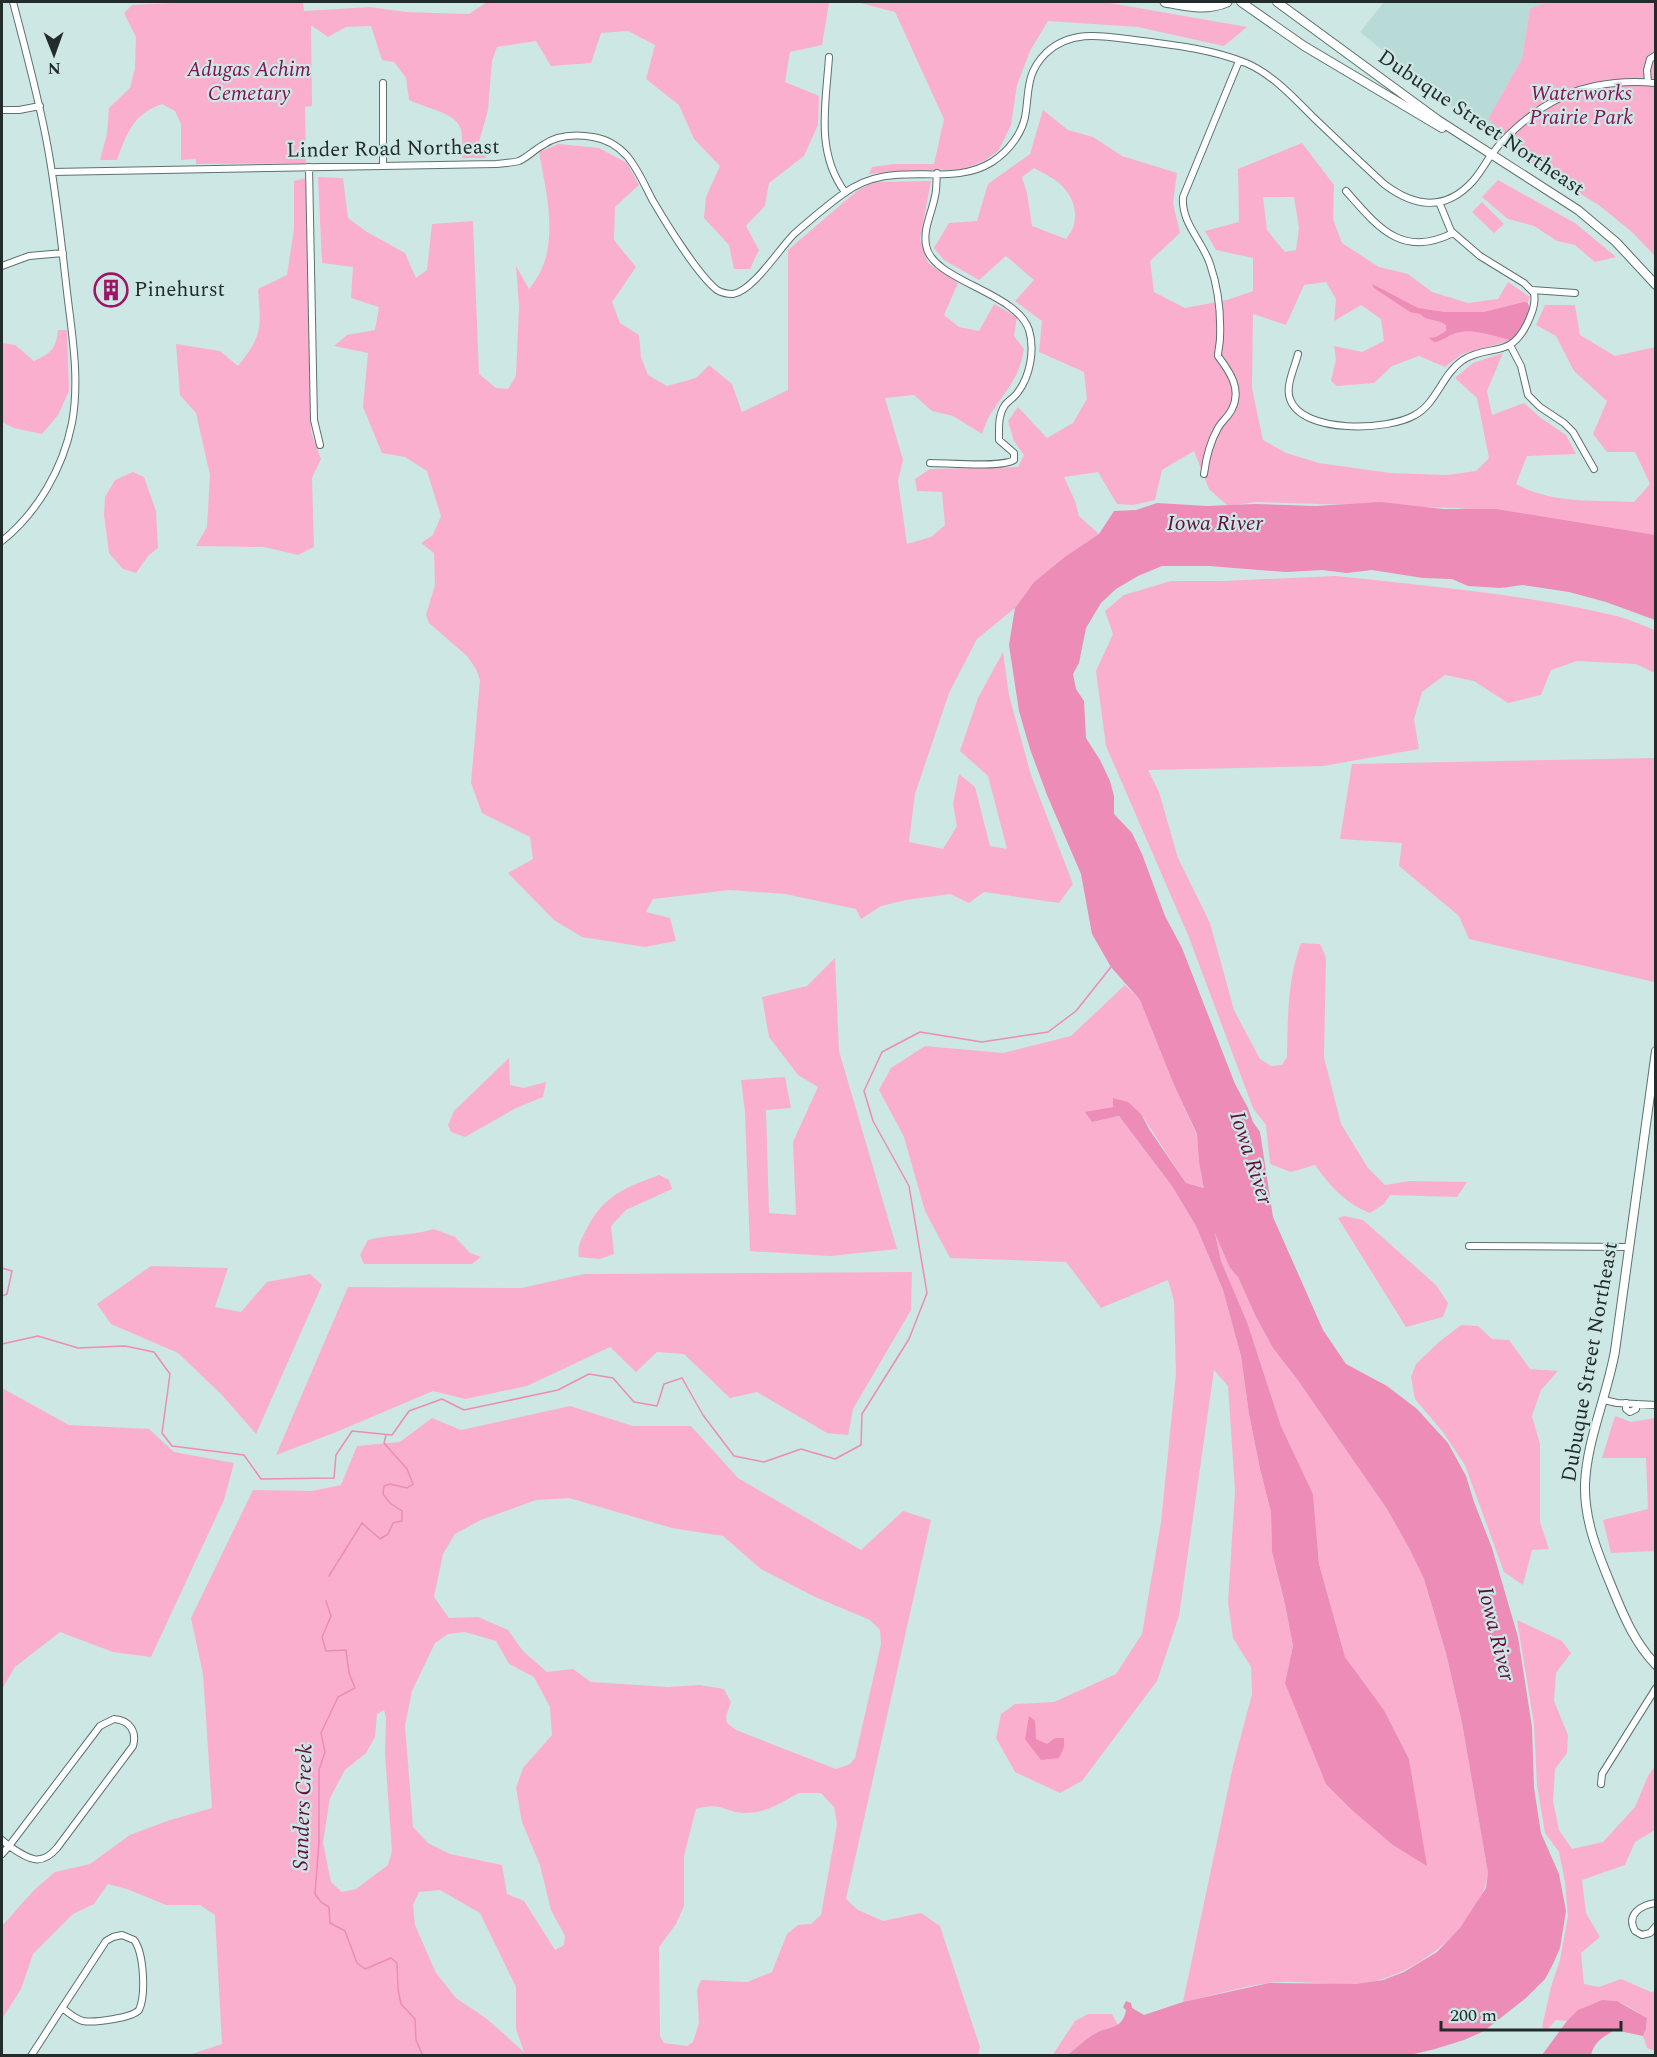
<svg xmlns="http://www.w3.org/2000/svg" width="1657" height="2057" font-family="Spectral,serif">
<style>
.built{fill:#b9dbd8}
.green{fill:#faafcf;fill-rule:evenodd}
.water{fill:#ec8cb7}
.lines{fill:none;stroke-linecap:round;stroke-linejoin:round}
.stream{stroke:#ec8cb7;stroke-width:1.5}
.minor-casing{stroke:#5b7270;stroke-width:8}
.major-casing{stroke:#5b7270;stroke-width:10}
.highway-casing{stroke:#5b7270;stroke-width:11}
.minor{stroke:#fff;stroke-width:6}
.major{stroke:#fff;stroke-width:8}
.highway{stroke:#fff;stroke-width:9}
.labels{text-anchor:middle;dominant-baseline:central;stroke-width:4.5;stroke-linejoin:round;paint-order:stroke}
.park-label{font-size:21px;font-style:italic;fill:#841254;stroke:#cde7e4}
.street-label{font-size:21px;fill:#222c2b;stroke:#cde7e4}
.poi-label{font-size:21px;fill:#222c2b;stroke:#cde7e4;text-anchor:start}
.water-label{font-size:22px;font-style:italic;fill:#630e3e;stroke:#cde7e4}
</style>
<rect width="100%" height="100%" fill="#cde7e4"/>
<path class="built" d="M1384,2H1547L1530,10L1522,59L1489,119L1505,133L1500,139L1472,123L1360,32Z"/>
<path class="green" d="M192,2H303L304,11L370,7L405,12L469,14L487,2H1104L1247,27L1224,46L1138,27L1048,21L1030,51L1017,85L1011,125L999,150L984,161L960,170L899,171L869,174L872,167L892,164H934L944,119L895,12L856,2L829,3L822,45L790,52L785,82L819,96L818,125L804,156L769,183L765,206L746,226L759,250L750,269H734L729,245L704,218L706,197L720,166L694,139L679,105L646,79L655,45L628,31L601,33L591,63L551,66L536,41L497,47L492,61L488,110L479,142L486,158H462C462,150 463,138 461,130C457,112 424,108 409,100L406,78L394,62L382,60L371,26L346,27L328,37L311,25L312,106L305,107L306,163L196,164V159L181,160V124L175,111L162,104C133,114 127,133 117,160H100L107,134L109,108L130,88L135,68L136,37L124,13L132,5Z
M1547,2H1655V256L1632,232L1600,206L1501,144L1507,139L1505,134L1488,119L1522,59L1530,9Z
M1043,110L1068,130L1093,137L1122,156L1177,173L1173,203L1180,233L1150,261L1154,292L1185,308L1227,300L1253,291V258L1216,250L1205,231L1239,222L1238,169L1302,143L1334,185L1333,219L1342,243L1379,267L1408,274L1432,292L1468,303L1498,299L1508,282L1530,297L1513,340L1462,354L1445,367L1419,356L1392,366L1374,383L1337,386L1331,381L1336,359L1334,346L1362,352L1384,341L1381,319L1361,305L1334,321L1336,299L1326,282L1304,285L1286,325L1253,314L1252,388L1263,440L1286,453L1319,463L1390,473L1447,475L1476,471L1489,458L1477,398L1455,378L1473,363L1503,353L1487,391L1492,415L1524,403L1541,418L1566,435L1576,454L1527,456L1516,484C1552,504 1594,500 1634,502L1650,484L1635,452H1607L1593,434L1607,401L1574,371L1556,336L1536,325L1545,305H1575L1580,335L1615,356L1655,347V535L1458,508L1256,502L1228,506L1209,489L1194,451L1162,470L1155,500L1133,505L1117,504L1098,472L1064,477L1075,501L1079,516L1099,534L1066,556L1034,582L1015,608L977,639L949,693L915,794L909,842L943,849L957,826L953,804L959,774L975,787L990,846L1007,849L988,776L960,751L978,698L1003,652L1009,695L1031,775L1073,884L1059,903L984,892L969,903L950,894L906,900L881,906L861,919L856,909L785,894L730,890L653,899L646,912L670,918L676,941L645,947L582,937L554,920L508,873L533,859L530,837L482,813L471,783L480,680L476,669L467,656L429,623L426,615L435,585L434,553L421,543L433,535L441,516L427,471L405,457L382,453L363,407L368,353L334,346L347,335L375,330L379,307L351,298L353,267L322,263L318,177L343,178L348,218L367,232L405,253L416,278L427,270L432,224L473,221L479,374L496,388L508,389L516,376L519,307L516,266L529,289C562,251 547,197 539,152L559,144L599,148L627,163L639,185L615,207L614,240L636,267L612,302L620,323L639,335L641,357L648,375L667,386L696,378L709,365L732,384L742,412L788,390V250L858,190L875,182L931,181L920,239L928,263L958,283L944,315L959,327L979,331L994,304L1017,317L1014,336L1024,349C1019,380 1007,388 992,412C987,418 985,427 982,434L953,416L932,411L914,395L885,398L903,460L898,481L907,544L931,537L945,525L942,492L917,491L915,479L930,469L1018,467L1024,455L1014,441L1008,421L1018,407L1047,438L1073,423L1087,399L1084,372L1039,352L1042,321L1015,301L1034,280L1006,256L979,280L944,260L934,248L949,223L977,221L988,184L1030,154ZM1034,168C1043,173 1056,179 1063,187C1077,201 1080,224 1066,239L1032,226L1027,193L1022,177ZM1263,197H1294L1299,228L1296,250L1285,252L1267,230Z
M306,178L311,432L321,459L312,478L314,547L298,555L264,547L196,546L207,527L210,475L196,413L180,395L176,344L220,351L238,366C263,335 261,328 258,289L287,275L294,229V181Z
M1498,180L1575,223L1616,257L1595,262L1575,245L1557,241L1534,226L1508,219L1482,197Z
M1482,202L1504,224L1494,233L1472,212Z
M58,330H67L69,391L58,415L42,434L14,428L2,422V343L15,345L34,361C51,353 56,349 58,330Z
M133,472L144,477L156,511L158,548L149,555L136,573L123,569L109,553L104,515L105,497L115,480Z
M1336,576C1428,586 1523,594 1612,615C1627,618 1641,625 1655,630V673L1636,664L1577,661L1551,670L1541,695L1508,703L1474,681L1445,675L1422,692L1414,719L1419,749L1323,766L1148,770L1159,792L1178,858L1210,923L1234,1010L1260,1059L1271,1066L1282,1065L1287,1057C1288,1017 1287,982 1301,943L1320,944L1326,957L1324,1057L1341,1124L1368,1168L1385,1185L1410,1181L1467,1182L1457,1197L1390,1195L1384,1204L1370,1213C1345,1203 1330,1186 1315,1165L1291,1172L1270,1164L1266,1125L1253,1108L1188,935L1106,746L1096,671L1113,634L1105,611L1124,595L1171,581H1223Z
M1655,758L1654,982L1469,939L1459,916L1399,866L1402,843L1340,839L1352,764Z
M835,958L839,1051L897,1249L830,1256L750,1251L745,1112L741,1080L785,1077L791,1108L766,1110L769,1213L796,1215L793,1142L818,1087L798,1075L769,1037L762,997L807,986Z
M1125,985L1140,1000L1174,1085L1197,1135L1199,1162L1205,1188L1186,1183L1141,1114L1114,1098L1113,1107L1086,1113L1092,1122L1119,1116L1172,1186L1196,1226L1223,1290L1241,1356L1249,1414L1260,1469L1271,1512L1272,1552L1285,1604L1293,1646L1285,1683L1426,1865L1409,1759L1384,1710L1345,1657L1319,1564L1313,1494L1281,1426L1247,1322L1221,1261L1214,1228L1230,1268L1238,1277L1256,1317L1273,1348L1297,1379L1387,1509L1409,1548L1424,1579L1446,1653L1462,1723L1488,1873C1481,1928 1409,1981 1356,1984C1327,1986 1297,1979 1268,1983C1240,1987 1211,1996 1183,2002L1233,1766L1252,1694L1251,1667L1233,1638L1228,1603L1235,1490L1228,1386L1214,1370L1179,1616L1157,1681L1082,1781L1060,1793L1015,1772L996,1738L1001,1714L1015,1704L1054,1702L1116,1674L1142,1634L1161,1522L1176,1374L1174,1301L1168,1280L1101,1308L1066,1262L950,1258L925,1211L904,1137L879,1090L891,1068L925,1046L1003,1053L1071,1036Z
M509,1058L510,1085L524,1088L546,1082L543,1097L516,1108L465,1137L451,1132L448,1125L454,1111Z
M659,1175L669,1180L672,1189L626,1210L611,1226L614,1254L600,1259L579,1257C577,1246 581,1240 586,1230C604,1195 624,1188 659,1175Z
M1344,1216L1363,1220L1436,1285L1448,1303L1443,1317L1406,1327L1338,1218Z
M434,1229L455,1237L470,1253L481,1257L472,1264H364L360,1255L368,1240C390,1234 412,1236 434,1229Z
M151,1266L228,1268L215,1307L241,1312L267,1282L310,1274L322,1285L256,1434L221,1394L178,1353L111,1324L97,1304Z
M912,1272L911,1310L853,1409L848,1435L827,1433L757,1392L730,1398L684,1354L657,1352L636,1372L610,1347L527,1386L465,1399L433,1391L334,1433L276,1455L348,1287L522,1288L584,1274Z
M1461,1325L1478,1326L1492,1339L1509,1340L1530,1369L1558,1371L1541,1390L1532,1416L1540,1444V1522L1549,1549L1532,1550L1523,1585L1504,1572L1465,1465L1443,1432L1415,1399L1411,1377L1416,1364L1438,1343Z
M2,1388L69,1425L149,1429L174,1452L234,1463L224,1500L151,1657L113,1652L60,1632L15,1667L2,1689Z
M570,1406L633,1426H691L738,1478L861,1550L903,1511L931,1520L846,1899L858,1910L883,1921L921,1913L940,1926L980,2047L978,2055H189L222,2044L215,1915L200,1905H166L127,1889L108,1884L94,1904L73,1914L33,1954L21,1989L2,2019V1926L34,1890L55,1872L90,1864L130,1835L167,1821L212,1808L203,1674L191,1618L253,1490L312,1491L341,1485L357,1446L400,1442L432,1418L461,1430ZM569,1498L672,1528L723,1536L761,1569L813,1596L870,1620L880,1630L881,1644L855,1758L850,1764L836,1769L736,1730L727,1723L726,1716L731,1702L724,1689L700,1685L668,1687L591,1682L573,1669L547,1672L523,1651L508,1630L478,1617L449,1618L434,1597L443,1554L455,1534L481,1520L536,1500ZM465,1632L496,1641L509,1664L534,1677L550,1707L552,1735L523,1768L516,1788L522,1822L540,1865L551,1910L565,1936L564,1945L555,1950L524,1901L507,1894L502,1865L450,1854L428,1843L413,1827L405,1725L412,1691L435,1643L448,1634ZM384,1710L386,1718L385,1754L392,1851L388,1865L356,1889L342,1892L331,1882L323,1842L330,1798L345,1770L366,1753L375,1737L377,1714ZM799,1793H821L834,1807L837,1824L821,1915L811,1924L798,1925L787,1934L772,1972L747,1982L701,1980L697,1990L699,2023L693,2042L687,2046L664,2043L660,2036L659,1947L676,1924L684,1906V1856L696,1809C722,1801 725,1813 746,1813C766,1813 782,1802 799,1793ZM440,1890L480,1913L516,1987V2029L524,2052L487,2019L456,1998L436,1973L415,1925L413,1905L419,1892Z
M1615,1416L1631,1422L1655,1418V1551L1611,1553L1603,1520L1648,1509L1646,1458H1602Z
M1517,1620L1562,1641L1571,1653L1556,1673L1554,1701L1568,1735L1567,1753L1555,1769L1553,1801L1559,1830L1572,1849L1603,1842L1635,1807L1648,1776L1655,1766V1830L1635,1842L1625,1865L1582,1880L1586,1913L1600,1937L1581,1953L1584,1984L1599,1987L1621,1979L1651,1992L1655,1991V2051L1647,2048L1643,2036L1646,2029L1647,2018C1638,2013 1628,2005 1618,2002C1600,1996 1579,2009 1567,2021L1556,2020L1546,2031L1542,2027L1551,1987L1560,1960L1568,1916L1565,1882L1559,1852L1545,1833L1537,1785L1534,1724Z
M1088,2014H1112L1118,2025L1095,2033L1067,2055L1052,2056L1075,2021Z"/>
<path class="water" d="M1372,284L1418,308L1444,312H1484L1524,302L1528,303C1533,316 1522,331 1513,340C1496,338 1474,327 1456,333C1448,335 1443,341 1434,342L1429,338L1436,337L1446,331V325L1441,322L1425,318L1420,314L1410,312L1374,288Z
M1381,502L1443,509H1496L1655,535V620L1606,602L1569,592L1523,585L1500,588L1468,586L1452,579L1423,578L1372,570L1347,573L1322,570L1286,572L1209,566H1162L1138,576L1116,589L1101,603L1086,628L1079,663L1073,674L1076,689L1084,701L1086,738L1100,760L1110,781L1114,796V814L1132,833L1142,854L1165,916L1182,948L1235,1084L1248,1108L1253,1122L1260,1132L1273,1217L1323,1330L1346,1364L1387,1386L1417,1409L1448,1443L1466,1476L1474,1502L1492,1548L1518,1637L1532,1727L1534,1788L1541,1833L1559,1874L1566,1911L1560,1948L1553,1964L1545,1979L1526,1998L1484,2031L1464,2040L1435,2049L1406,2056L1067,2055C1076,2049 1084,2040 1094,2034C1109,2025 1122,2031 1126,2010L1123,2007L1126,2001L1131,2003L1132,2008L1144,2015L1183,2002L1269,1983L1356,1984L1383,1980L1404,1972L1437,1952L1460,1928L1486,1888L1488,1873L1462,1723L1446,1653L1424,1579L1409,1548L1387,1509L1297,1379L1273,1348L1256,1317L1238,1277L1230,1268L1215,1233L1221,1261L1247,1322L1281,1426L1313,1494L1319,1564L1345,1657L1384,1710L1409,1759L1427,1866L1393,1845L1352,1810L1326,1784L1285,1683L1293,1646L1285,1604L1272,1552L1271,1512L1260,1469L1249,1414L1241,1356L1223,1290L1196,1226L1172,1186L1119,1116L1092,1122L1085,1112L1113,1107V1098L1128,1102L1141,1114L1149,1129L1186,1183L1204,1188L1199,1162L1197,1134L1174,1085L1140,1000L1111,967L1092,934L1081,874L1047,795L1030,749L1019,711L1009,645L1015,608L1034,582L1066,556L1099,534L1114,511L1136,510L1157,503L1207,506L1255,504L1316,506Z
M1029,1716L1035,1721L1036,1739L1047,1744L1055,1738H1064V1747L1059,1758L1041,1760L1025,1739Z
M1602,2000L1617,2001L1647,2018L1646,2029L1643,2036L1615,2030C1603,2037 1594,2042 1591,2055H1542L1567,2021L1578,2010Z"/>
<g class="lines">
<path class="stream" d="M2,1268L12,1271L7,1294L2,1296
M2,1344L38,1336L78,1348L125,1346L154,1352L170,1374L162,1433L172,1446L244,1455L261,1479L334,1478L336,1455L352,1431L392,1435L409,1411L442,1399L464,1410L558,1390L589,1374L613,1378L634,1402L657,1406L664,1384L682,1378L703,1415L734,1456L764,1462L801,1449L835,1459L861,1445L862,1414L909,1339L927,1293L909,1186L873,1121L864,1091L882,1052L920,1032L982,1042L1048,1032L1076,1011L1111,967
M329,1576L362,1523L380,1539L388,1534L393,1523L402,1521V1511L390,1503L383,1494L384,1486L390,1484L407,1488L413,1484L407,1469L384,1443L386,1435
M326,1601L331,1616L322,1637L326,1651L346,1650L349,1673L355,1688L338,1697L321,1733L325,1752L319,1770V1841L315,1894L321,1902L329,1907L330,1923L345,1931L357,1963L365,1969L391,1958L397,1963L398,1989L401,2004L415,2019L416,2040L423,2056"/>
<g class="minor-casing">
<path id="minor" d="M829,57C826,103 815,152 845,192
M1648,82L1647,70L1650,59L1656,55
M383,83V166
M2,110H19L40,106
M309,167L314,420L320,445
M52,172L496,164C504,163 512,163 519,161C528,157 534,150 543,145C557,135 575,134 593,137C606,139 618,146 627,156C638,169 645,186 653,201C666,223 698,275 717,290C722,293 727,294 733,294C753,291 779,249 794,234C810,220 826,206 843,194C893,156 947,190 992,162C1009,151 1024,132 1026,111C1029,88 1027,72 1046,53C1069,31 1098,35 1127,39C1166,44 1209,48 1246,63C1272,74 1293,97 1313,117C1336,139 1360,162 1384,184C1414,207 1445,212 1473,181C1480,173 1485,164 1491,155C1504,138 1524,120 1542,108C1575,86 1616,79 1656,83
M1346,191C1377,226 1401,259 1453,233
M2,266L29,256L63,253
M1532,290L1575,293
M1510,345L1521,366L1528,395L1540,407L1564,423L1573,432L1594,469
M1298,354C1295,367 1285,386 1290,399C1302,434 1388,431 1415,415C1437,403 1442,374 1463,360C1490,343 1509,360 1527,324C1532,313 1536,304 1534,293L1524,283L1480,256L1451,231L1439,202
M930,463C948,463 1001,468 1014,460V453L999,440C999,428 998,415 1005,405C1009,400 1015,397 1018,392C1030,376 1035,350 1029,330C1016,291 931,281 926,245C923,228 932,213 935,196C937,189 936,181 937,173
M1204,474C1206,458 1210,442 1218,428C1222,421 1229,416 1232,409C1242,389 1230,372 1218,356C1218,350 1220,344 1220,338C1221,314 1218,287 1210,264C1202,240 1181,223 1183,197L1239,61
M2,541C38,512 63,468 72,423C80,379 72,335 67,292C61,240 56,189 46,138C37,92 25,47 13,2
M1469,1246L1629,1247
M1604,1400L1617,1403L1656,1405
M1626,1403V1409L1630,1412L1636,1409L1637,1404
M114,1719C130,1720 137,1732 133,1746L57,1848C40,1868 27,1858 9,1846L100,1726Z
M1601,1784L1602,1774L1656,1688
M2,1840L9,1846L2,1854
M1656,1903C1640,1905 1626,1915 1635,1931L1642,1935L1650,1933L1656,1926
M122,1935L134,1940C144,1953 146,1995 139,2010C132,2018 94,2023 83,2021C75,2019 68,2012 62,2008L106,1941L113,1937Z
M31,2056L62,2008"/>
</g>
<g class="major-casing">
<path id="major" d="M1241,2L1304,46L1442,128
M1277,2L1438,120L1578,210L1616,242L1656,285
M1656,1051L1615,1351C1607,1396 1587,1439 1585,1484C1584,1522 1599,1556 1613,1590C1624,1617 1635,1643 1656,1665"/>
</g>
<g class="highway-casing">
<path id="highway" d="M1165,2C1186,6 1206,11 1227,2"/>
</g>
<use href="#minor" class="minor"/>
<use href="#major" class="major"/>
<use href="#highway" class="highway"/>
</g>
<defs>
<g id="building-ring" transform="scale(1.725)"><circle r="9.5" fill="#cde7e4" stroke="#9d1564" stroke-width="1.5"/><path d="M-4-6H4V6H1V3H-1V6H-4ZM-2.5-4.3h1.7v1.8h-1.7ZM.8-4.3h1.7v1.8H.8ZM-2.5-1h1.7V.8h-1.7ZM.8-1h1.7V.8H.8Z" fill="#9d1564"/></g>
</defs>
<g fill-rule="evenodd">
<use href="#building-ring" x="111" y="290"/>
</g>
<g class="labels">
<g class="park-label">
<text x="249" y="70">Adugas Achim<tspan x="249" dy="24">Cemetary</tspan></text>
<text x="1581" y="94">Waterworks<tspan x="1581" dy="24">Prairie Park</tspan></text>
</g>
<g class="street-label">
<text transform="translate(1481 123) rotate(34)">Dubuque Street Northeast</text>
<text transform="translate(393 149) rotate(-1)">Linder Road Northeast</text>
<text transform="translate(1590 1362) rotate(-80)">Dubuque Street Northeast</text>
</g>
<g class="poi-label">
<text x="134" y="290">Pinehurst</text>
</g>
<g class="water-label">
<text x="1215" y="523">Iowa River</text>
<text transform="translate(1251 1158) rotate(72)">Iowa River</text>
<text transform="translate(1496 1634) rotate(76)">Iowa River</text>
<text transform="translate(303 1807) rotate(-88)">Sanders Creek</text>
</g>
</g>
<rect width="1657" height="2057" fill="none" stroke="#222c2b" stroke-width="6"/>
<g transform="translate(54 54) rotate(179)" stroke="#cde7e4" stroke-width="4.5" paint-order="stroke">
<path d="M0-4.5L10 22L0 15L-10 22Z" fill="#222c2b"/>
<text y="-9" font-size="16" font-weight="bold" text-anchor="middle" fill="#222c2b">N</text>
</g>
<path d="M1441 2021v9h180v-9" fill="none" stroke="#222c2b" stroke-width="3"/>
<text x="1450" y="2021" font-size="18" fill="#222c2b" stroke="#cde7e4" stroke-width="4.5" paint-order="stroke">200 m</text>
</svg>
